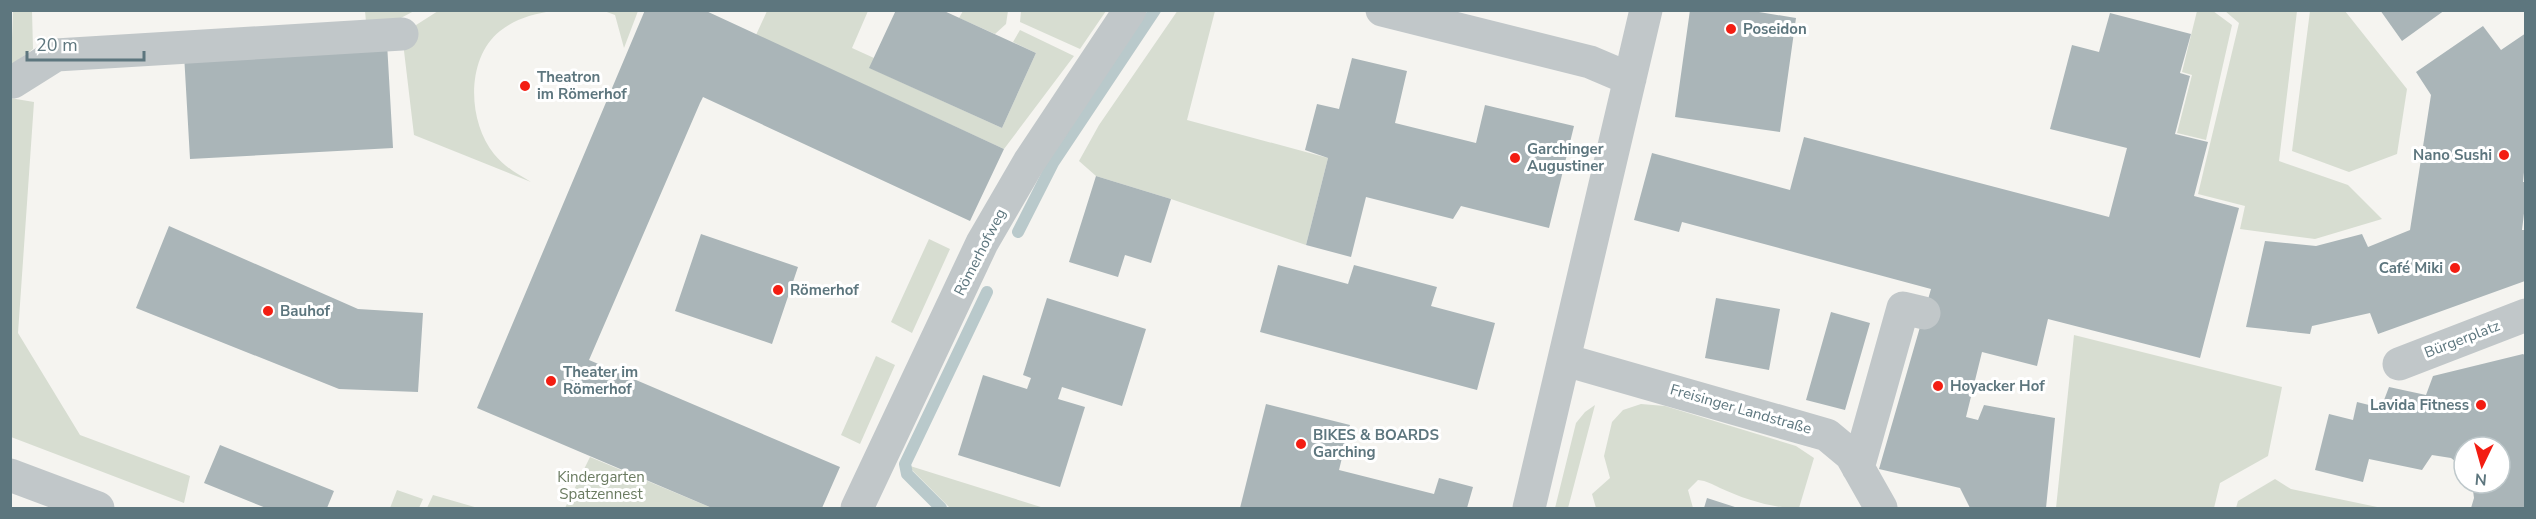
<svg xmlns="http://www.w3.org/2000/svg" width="2536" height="519" font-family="'Nunito Sans',sans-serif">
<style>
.green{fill:#d7ddd1}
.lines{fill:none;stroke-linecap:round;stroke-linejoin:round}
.stream{stroke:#b9c9cb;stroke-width:12}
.building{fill:#aab5b8}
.minor{stroke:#c1c7c9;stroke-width:33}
.poi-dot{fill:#f31d12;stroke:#fff;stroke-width:2}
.labels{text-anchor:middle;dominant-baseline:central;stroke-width:6;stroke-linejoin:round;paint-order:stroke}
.poi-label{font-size:15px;font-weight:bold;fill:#5d767e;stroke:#fff;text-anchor:start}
.street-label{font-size:15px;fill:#5d767e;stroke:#fff}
.park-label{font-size:15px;fill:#6a7b60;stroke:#fff}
</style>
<rect width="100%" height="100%" fill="#f5f4f0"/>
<path class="green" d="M1178,10L1215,11L1187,120L1328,158L1306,245L1171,199L1096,176L1079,161L1099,125Z
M13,11H32L33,49L11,65Z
M365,11H414L399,19L366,22Z
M438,11H552C533,14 515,19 500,31C465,59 468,122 494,154C505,167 517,174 531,182L414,135L402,34Z
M604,11H638L624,48L615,15Z
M767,11H868L852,48L874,58L870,68L1002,128L1036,53L1013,42L1020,30L1074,56L1004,149L756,35Z
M963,11H1008L1006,24L995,34L959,18Z
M1021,11V10L1106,11L1080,49L1020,22Z
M2197,11H2213L2232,25L2206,140L2177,133L2192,75L2182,72Z
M2225,11H2297L2279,161L2348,185L2382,219L2315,239L2240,229L2245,206L2198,194L2239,23Z
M2310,11H2345L2407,89L2397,154L2349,172L2292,151Z
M10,98L34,102L18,333L80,435L190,476L184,503L11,437Z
M929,239L950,249L912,333L891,322Z
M2074,335L2282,387L2268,456L2220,483L2214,508H2056Z
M876,356L895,365L860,444L841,435Z
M1641,404L1665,406L1796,446L1814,458L1799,508C1774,509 1744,499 1720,488C1712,484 1707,481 1698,480L1688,490L1693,508H1596L1592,494L1610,478L1604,456L1612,422L1623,410Z
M1595,405L1568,508H1555L1576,423L1585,412Z
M590,457L712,508H565Z
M907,465L1044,508H950Z
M2275,479L2291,489L2382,508H2236L2238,501Z
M397,490L423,499L419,508H390Z
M433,495L478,508H427Z"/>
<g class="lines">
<path class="stream" d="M1018,232L1053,163L1155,10
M941,508L907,474L905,464L987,292"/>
</g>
<path class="building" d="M645,10H704L1004,149L970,221L703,97L700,103L589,360L840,467L822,508H712L477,408Z
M896,10H942L1036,53L1002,128L869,68Z
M1690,10H1747L1796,18L1780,132L1675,117Z
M2380,10H2445L2402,41Z
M2110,13L2191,34L2180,73L2190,76L2175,134L2208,142L2194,196L2239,208L2200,358L2048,319L2037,366L1982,352L1966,417L1978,420L1984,405L2055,418L2046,508H1970L1960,488L1879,469L1931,289L1682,222L1679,232L1634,220L1652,153L1790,190L1804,137L2109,217L2127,148L2050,129L2072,45L2099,52Z
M2483,26L2501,50L2526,33V153L2523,182H2526V197L2522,230H2526L2525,281L2378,334L2370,313L2312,326L2310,334L2246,327L2265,241L2316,246L2362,234L2368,247L2410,230L2431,95L2416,72Z
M387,43L393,148L190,159L184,54Z
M1352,58L1407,71L1395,123L1476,143L1485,105L1574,126L1549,228L1461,206L1453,219L1366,197L1351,257L1306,245L1328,158L1305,150L1317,104L1339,109Z
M1096,176L1171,199L1151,263L1125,255L1118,277L1069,262Z
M169,226L358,309L423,313L418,392L339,389L136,308Z
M701,234L798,267L772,344L675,311Z
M1278,265L1348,284L1354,265L1437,287L1431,306L1495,323L1477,390L1260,332Z
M1047,298L1146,329L1122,406L1062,387L1058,399L1085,407L1060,487L958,455L983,375L1027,389L1031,378L1023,375Z
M1716,298L1780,309L1769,370L1705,358Z
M1831,312L1870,323L1845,410L1806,400Z
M2523,354L2526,356V508H2471L2474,498L2472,483H2500V447H2464V468L2451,458L2432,455L2422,470L2369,459L2363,482L2315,470L2329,414L2353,420L2357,402L2381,408L2389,387L2426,395L2433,376Z
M1266,404L1350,425L1339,470L1434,494L1439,478L1473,487L1467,508H1240Z
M220,445L334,491L327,508H266L204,483Z
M1707,498L1738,508H1704Z"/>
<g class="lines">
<path class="minor" d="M1382,10L1590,62L1630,79
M13,82L56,55L402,34
M1565,360L1827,435L1851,455L1881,508
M2399,364L2526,315
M1858,468L1903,308L1924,313
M10,475L98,508
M857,508L982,243L1029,162L1130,10
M1529,508L1646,10"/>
</g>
<g class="poi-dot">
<circle cx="1731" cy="29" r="6"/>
<circle cx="525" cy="86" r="6"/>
<circle cx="2504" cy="155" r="6"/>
<circle cx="1515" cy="158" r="6"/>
<circle cx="2455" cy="268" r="6"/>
<circle cx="778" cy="290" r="6"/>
<circle cx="268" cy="311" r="6"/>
<circle cx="551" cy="381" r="6"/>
<circle cx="1938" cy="386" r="6"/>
<circle cx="2481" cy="405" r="6"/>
<circle cx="1301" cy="444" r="6"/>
</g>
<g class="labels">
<g class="poi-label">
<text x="1743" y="29">Poseidon</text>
<text x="537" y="77">Theatron<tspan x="537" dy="17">im Römerhof</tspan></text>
<text x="1527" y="149">Garchinger<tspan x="1527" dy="17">Augustiner</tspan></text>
<text x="2492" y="155" text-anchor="end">Nano Sushi</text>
<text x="2443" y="268" text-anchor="end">Café Miki</text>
<text x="790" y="290">Römerhof</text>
<text x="280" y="311">Bauhof</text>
<text x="563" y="372">Theater im<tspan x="563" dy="17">Römerhof</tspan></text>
<text x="1950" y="386">Hoyacker Hof</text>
<text x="2469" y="405" text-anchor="end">Lavida Fitness</text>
<text x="1313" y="435">BIKES &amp; BOARDS<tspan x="1313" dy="17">Garching</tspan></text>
</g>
<g class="street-label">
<text transform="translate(980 252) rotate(-63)">Römerhofweg</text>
<text transform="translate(2462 339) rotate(-21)">Bürgerplatz</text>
<text transform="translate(1741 409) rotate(16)">Freisinger Landstraße</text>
</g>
<g class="park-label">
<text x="601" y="477">Kindergarten<tspan x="601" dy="17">Spatzennest</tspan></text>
</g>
</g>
<rect width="2536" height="519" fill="none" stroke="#5d767e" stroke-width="24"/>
<g transform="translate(2482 465) rotate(185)"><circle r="28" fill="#ffffff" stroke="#bec8cb" stroke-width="1.5"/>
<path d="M0-4.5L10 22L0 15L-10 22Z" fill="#f31d12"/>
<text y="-9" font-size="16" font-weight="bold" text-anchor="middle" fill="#5d767e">N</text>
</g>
<path d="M27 51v9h117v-9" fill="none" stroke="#5d767e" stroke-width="3"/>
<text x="36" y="51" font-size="18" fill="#5d767e" stroke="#ffffff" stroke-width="4.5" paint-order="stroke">20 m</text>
</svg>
